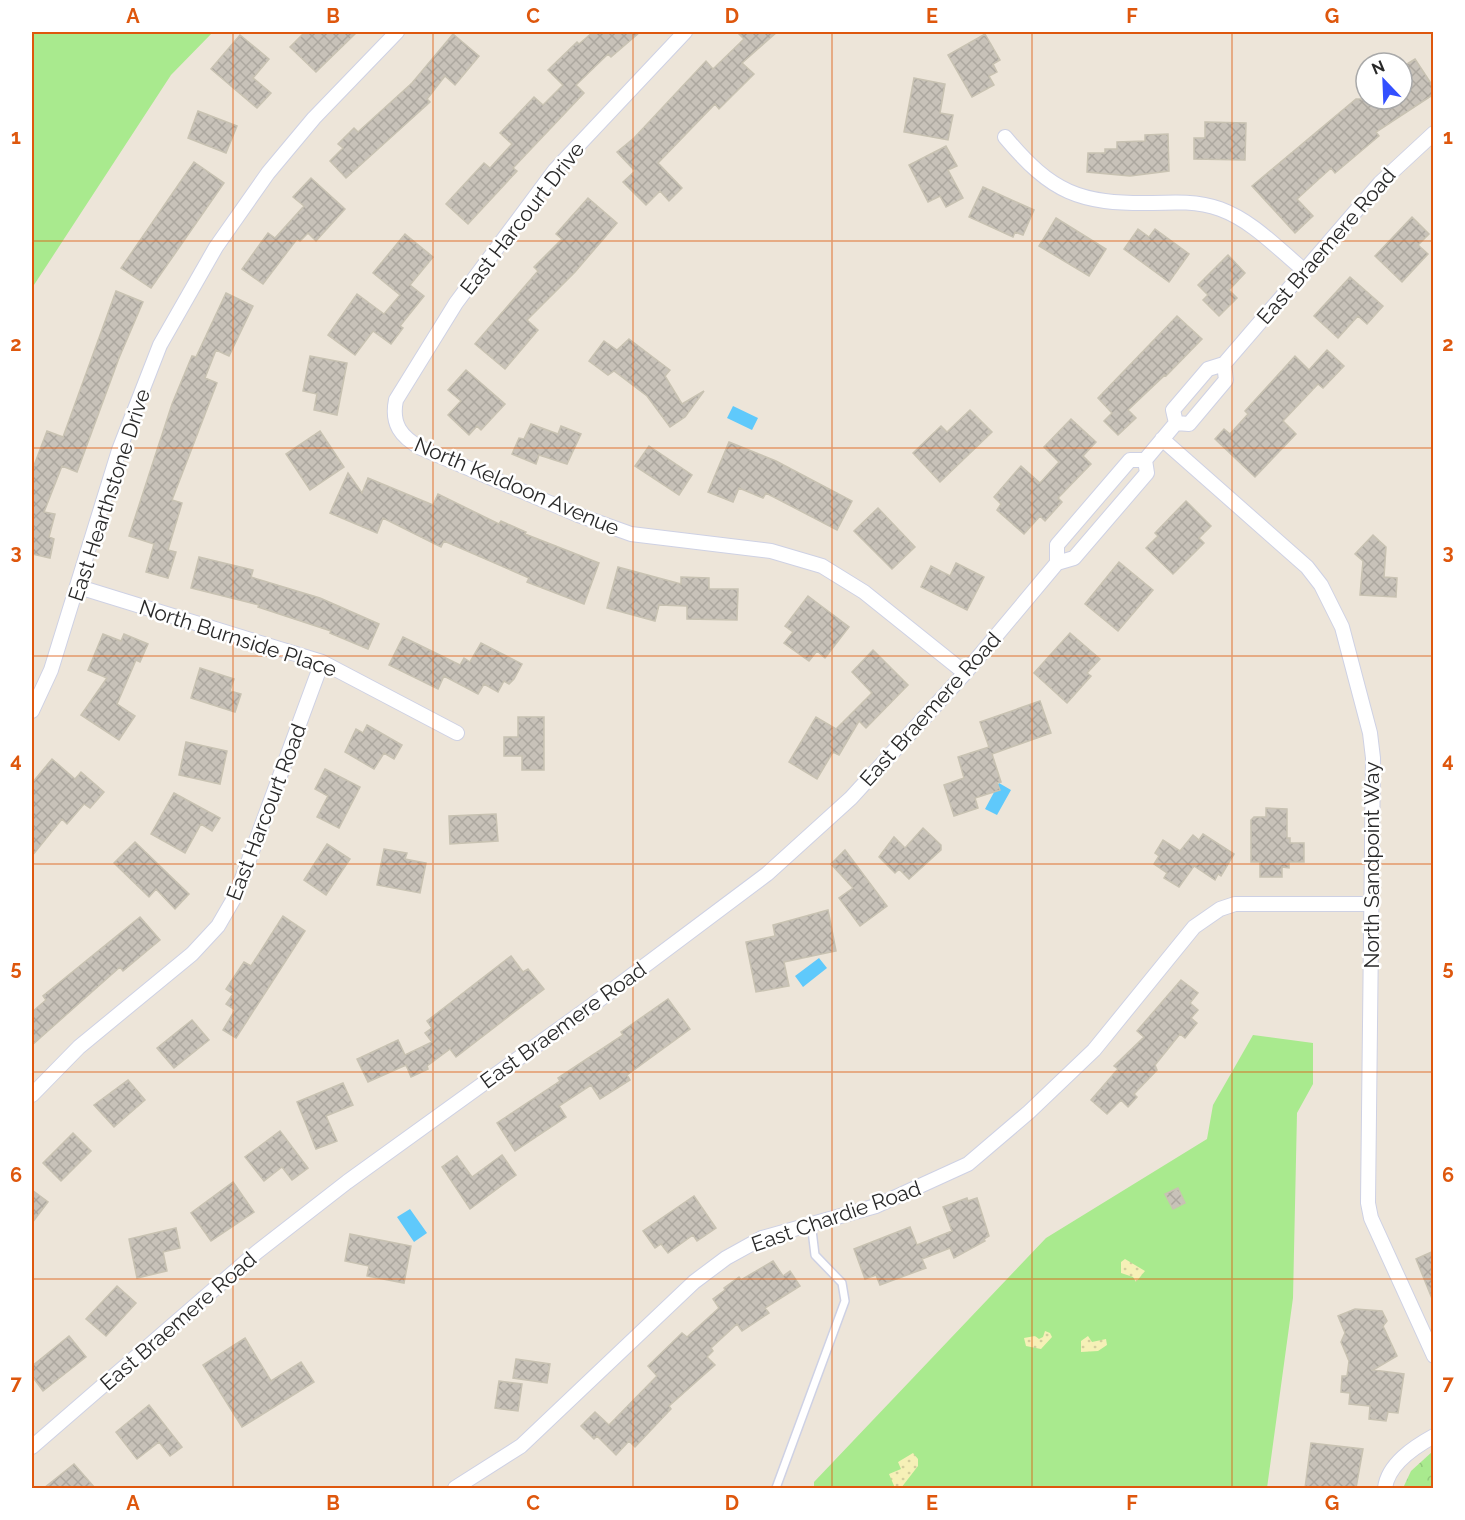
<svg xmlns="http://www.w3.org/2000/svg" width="1465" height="1520" font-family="Raleway,sans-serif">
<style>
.grass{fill:#a9ea8e}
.sand{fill:url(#sand-dots)}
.park{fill:url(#park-crowns)}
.water{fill:#5fc9fb}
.building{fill:url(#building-cross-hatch);stroke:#c8c2b2;stroke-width:1.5}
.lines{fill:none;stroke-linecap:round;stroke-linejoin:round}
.lane-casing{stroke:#ced1e4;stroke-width:10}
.street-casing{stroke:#ced1e4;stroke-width:16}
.lane{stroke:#fff;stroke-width:7}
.street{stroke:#fff;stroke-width:14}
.grid{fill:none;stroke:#de570d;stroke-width:1.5;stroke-opacity:0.55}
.labels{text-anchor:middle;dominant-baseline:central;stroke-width:5;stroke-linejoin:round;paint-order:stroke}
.street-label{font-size:21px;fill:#292929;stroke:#fff}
.neatline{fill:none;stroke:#de570d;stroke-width:2}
.grid-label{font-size:20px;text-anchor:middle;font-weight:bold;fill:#de570d}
</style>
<defs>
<pattern id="sand-dots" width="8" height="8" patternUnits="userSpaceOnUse" patternTransform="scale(1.5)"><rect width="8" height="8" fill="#f6f0b7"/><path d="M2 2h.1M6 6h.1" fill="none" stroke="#d3ce9d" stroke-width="1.8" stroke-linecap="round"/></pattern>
<pattern id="park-crowns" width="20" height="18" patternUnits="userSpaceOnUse" patternTransform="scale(1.5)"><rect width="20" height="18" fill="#a9ea8e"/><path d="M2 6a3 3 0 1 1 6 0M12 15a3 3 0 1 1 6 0" fill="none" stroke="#91c97a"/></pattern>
<pattern id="building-cross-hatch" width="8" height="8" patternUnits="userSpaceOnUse" patternTransform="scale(1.5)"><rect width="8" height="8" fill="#c8c2b9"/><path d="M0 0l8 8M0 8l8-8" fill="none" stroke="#aca79f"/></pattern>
</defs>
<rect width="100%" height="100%" fill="#ede5d9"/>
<path class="grass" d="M32,32H213L171,75L32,288Z
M1253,1035L1313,1043V1084L1297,1113L1293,1298L1267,1488H814V1482L1046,1238L1207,1139L1213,1105Z"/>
<path class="sand" d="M1125,1259L1145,1271L1136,1282L1133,1277L1121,1273V1262Z
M1045,1331L1050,1333L1052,1337L1041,1349L1026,1346L1024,1338L1035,1336L1039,1339L1043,1337Z
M1088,1336L1092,1342L1106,1339L1107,1345L1098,1351L1081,1352V1341Z
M913,1453L918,1459V1466L901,1488H895L889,1474L901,1469L898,1462Z"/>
<path class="park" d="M1433,1451V1488H1403L1411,1471Z"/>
<path class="water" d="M733,406L758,418L752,430L727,418Z
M999,783L1011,790L997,815L985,809Z
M819,958L827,968L803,987L795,976Z
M410,1209L427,1233L414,1242L397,1217Z"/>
<path class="building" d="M305,32H357L316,72L290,47Z
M593,32H640L611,57L608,54L576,85L584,93L513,168L517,171L468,224L446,204L484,163L490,168L512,144L500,133L534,97L543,105L563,85L548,70L577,42L579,44Z
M737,32H777L742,63L754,74L719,109L715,104L658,163L682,188L669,201L660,191L646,205L623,182L635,171L617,152L634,138L706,61L713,69L744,39Z
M453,34L479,56L455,85L445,76L427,99L430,102L346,178L330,161L343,148L338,144L354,128L358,132L412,83Z
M985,34L1000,60L993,64L997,72L989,76L994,85L972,97L948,55Z
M240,35L269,59L253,78L271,93L257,108L211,69Z
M1415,59L1434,88V94L1376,132L1379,136L1335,173L1331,168L1297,199L1313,216L1295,233L1252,186L1356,99H1402V67Z
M914,78L945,84L940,113L953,115L948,140L904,132Z
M198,111L237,126L226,153L188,138Z
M1205,122L1246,123L1245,160L1194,159V138H1205Z
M1168,134L1169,171L1130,176L1087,172L1088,153H1105V149H1117V142L1145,141V135Z
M946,146L957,166L948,170L963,198L946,207L940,196L928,202L909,165Z
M194,162L224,183L151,288L121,268Z
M311,178L345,209L316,241L308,233L300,241L297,239L263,284L242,269L268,233L275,238L304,206L293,197Z
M983,187L1034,210L1023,235L1015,232L1013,237L969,217Z
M588,198L617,223L575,272L527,320L538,330L505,369L475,344L538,271L534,267L562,239L556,234Z
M1412,217L1429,234L1418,245L1428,254L1402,282L1375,256Z
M1056,218L1106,249L1089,276L1039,246Z
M1138,229L1149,237L1155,229L1189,254L1169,282L1124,249Z
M405,234L433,257L410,285L424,296L400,326L403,328L391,344L373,331L355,355L328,335L357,294L384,314L400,295L373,273Z
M1228,255L1245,273L1229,290L1237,298L1219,316L1203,300L1208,295L1198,285Z
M1350,277L1383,306L1367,324L1358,316L1338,338L1314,316Z
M116,291L143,302L119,358L77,472L62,466L44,512L55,514L49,537L54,539L50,558L32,554V471L47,431L63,437Z
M226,293L253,306L229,356L216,350L205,378L217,383L172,500L182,503L168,550L176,552L168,578L146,572L154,544L129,536L172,404L192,356L196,357Z
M1177,316L1202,339L1166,376L1165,375L1128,410L1136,418L1118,435L1104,421L1112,413L1098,398Z
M629,339L670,370L665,376L682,404L704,391L685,417L670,427L647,396L614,371L608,375L589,361L604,341L617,350Z
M1327,350L1344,366L1323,388L1318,384L1283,421L1296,434L1255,477L1215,439L1224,429L1230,434L1248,414L1245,411L1295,356L1309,370Z
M310,356L347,363L337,415L314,410L317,394L303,391Z
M466,370L505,404L481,430L477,426L469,435L448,415L461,401L448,390Z
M970,410L992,432L940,482L913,453L941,426L947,432Z
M1071,419L1096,442L1083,456L1091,464L1058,498L1062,502L1045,521L1040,516L1024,534L997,510L1001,504L994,497L1021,466L1040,483L1059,462L1044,447Z
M531,424L558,434L561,426L581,434L567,464L539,455L536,464L512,454L519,438L524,439Z
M320,431L344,467L310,490L286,454Z
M729,442L776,461L852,501L837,530L766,493L763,498L739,488L733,502L708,492Z
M649,446L692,475L679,495L635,466Z
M348,473L362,493L368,478L433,505L438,494L499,524L501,521L526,532L525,534L599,563L584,604L527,582L529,578L444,541L441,547L383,518L377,533L330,513Z
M1186,501L1211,526L1199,538L1204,543L1173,574L1146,548L1158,536L1155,533Z
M878,508L915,547L892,569L854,531Z
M1373,535L1386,547L1384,577L1397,578L1396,597L1360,595L1363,561L1355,554Z
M199,557L253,570L251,577L320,598L379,624L368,649L330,633L331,631L258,607L259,605L191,588Z
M1119,562L1153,590L1118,631L1085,604Z
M956,563L984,577L967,610L921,587L931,566L950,576Z
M618,567L681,584V577L709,578V589H738L737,620L687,619V606L659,605L655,621L607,608Z
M808,596L849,627L825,658L817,651L809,661L784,643L793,632L785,626Z
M1070,633L1100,659L1087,673L1091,676L1067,703L1034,673Z
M103,634L121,641L124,634L148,644L140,662L136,660L117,704L135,716L119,740L81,715L107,678L88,670Z
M403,637L460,665L464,658L470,662L481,643L522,664L514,679L509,684L504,681L498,692L484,684L478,694L444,676L438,689L389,665Z
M873,650L908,685L866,728L859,721L839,755L833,752L817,779L789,762L816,717L836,729L872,693L852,672Z
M200,668L234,679L230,691L241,694L235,712L191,698Z
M1040,701L1051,733L992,754L1001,782L997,783L1000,790L975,798L978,808L954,816L944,785L964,778L958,757L989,747L980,722Z
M518,717H544V770H522V756H504V737H518Z
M367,725L402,745L394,759L384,753L374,769L345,752L356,729L363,733Z
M186,742L227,751L220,784L179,775Z
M52,759L75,779L81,772L104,792L90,808L84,804L67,824L62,819L32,856V783Z
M325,769L360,787L339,828L317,817L328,796L315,789Z
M174,793L220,818L212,831L201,824L185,853L151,834Z
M1266,808L1287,809V838H1290V843H1304V862H1289V868L1282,867V877H1260V862H1251V820L1254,817H1266Z
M496,814L498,841L450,844L449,816Z
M923,828L941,845V850L909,879L899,869L895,873L879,857L894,837L905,848Z
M1203,834L1234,854L1221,876L1218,874L1215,880L1194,866L1179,887L1164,878L1167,873L1154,864L1159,856L1155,853L1163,840L1180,851L1193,835L1199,840Z
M135,842L189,894L175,909L156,889L149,897L114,863Z
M327,844L350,859L326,895L304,880Z
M384,849L407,853L405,859L426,863L420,893L377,885Z
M845,850L887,906L860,926L839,898L853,888L831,864Z
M828,910L836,951L784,962L789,986L756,992L746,942L775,936L773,925Z
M283,916L305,931L236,1038L223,1030L235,1010L226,1004L233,994L226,989L244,962L251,966Z
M140,917L160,940L123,971L120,967L32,1045V1012L46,1000L43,996Z
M511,956L523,972L528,969L544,989L456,1057L450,1049L427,1066L428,1069L411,1077L406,1065L368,1082L357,1059L398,1040L405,1055L432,1042L425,1033L432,1028L427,1021Z
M1181,980L1198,993L1190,1003L1198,1010L1191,1018L1197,1023L1185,1038L1180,1034L1155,1065L1157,1070L1134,1094L1137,1097L1128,1107L1121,1100L1107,1114L1091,1100L1118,1069L1114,1066L1144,1037L1137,1031Z
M668,999L690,1029L627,1075L630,1080L600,1099L591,1085L559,1106L566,1117L515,1151L497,1123L560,1081L558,1078L623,1035L621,1032Z
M192,1020L209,1040L174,1068L157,1048Z
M128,1080L145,1100L114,1127L94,1105Z
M343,1083L353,1105L326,1116L337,1141L316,1149L297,1102Z
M280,1131L308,1168L292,1180L282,1167L264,1181L245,1157Z
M73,1133L91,1151L61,1181L43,1163Z
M502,1155L516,1175L470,1209L442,1167L457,1156L472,1177Z
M233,1182L254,1212L211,1241L191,1213Z
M1178,1188L1185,1203L1173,1209L1165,1194Z
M32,1190L48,1202L32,1223Z
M694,1196L716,1228L697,1241L693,1235L668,1253L661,1244L655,1248L643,1231Z
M967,1198L968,1201L977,1198L989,1236L984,1239L985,1241L954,1258L950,1248L922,1259L926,1268L880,1285L876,1275L865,1279L854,1249L910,1227L917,1245L952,1231L943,1207Z
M176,1228L180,1248L163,1252L167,1271L137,1278L129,1239Z
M350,1234L411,1246L404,1283L367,1276L369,1266L345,1261Z
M1434,1251V1301H1433L1416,1259Z
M773,1261L783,1276L790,1271L800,1286L765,1308L769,1313L742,1331L737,1324L711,1348L713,1351L707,1357L715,1365L669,1406L671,1409L635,1447L629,1441L616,1455L597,1436L594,1439L581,1426L595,1412L609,1425L657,1376L648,1366L682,1333L687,1337L719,1308L713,1299L725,1290L724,1288L739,1277L741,1280Z
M117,1286L136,1303L106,1336L86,1319Z
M1355,1309L1382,1311L1387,1321L1383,1326L1397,1356L1373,1370L1404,1374L1398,1413L1388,1412L1386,1421L1369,1419L1370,1406L1349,1404L1350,1393L1341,1392L1342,1376H1347L1349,1361L1341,1342L1345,1333L1338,1316Z
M69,1336L86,1357L43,1391L32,1376V1366Z
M245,1338L271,1381L301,1362L314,1382L242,1427L203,1365Z
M516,1359L550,1364L547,1383L513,1378Z
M499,1381L522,1384L518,1411L495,1408Z
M149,1405L182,1447L170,1456L159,1442L137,1459L116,1432Z
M1311,1443L1363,1449L1356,1488H1305Z
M74,1464L95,1488H44Z"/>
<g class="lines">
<g class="lane-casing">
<path id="lane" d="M776,1488L845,1301L842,1283L815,1255L811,1222"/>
</g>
<g class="street-casing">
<path id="street" d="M685,32L555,170L456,303L396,400C391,424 401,437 421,448L578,515L631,534L771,551L822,566L864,592L965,673
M1005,137C1052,193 1079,204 1152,203C1175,202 1198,201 1220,209C1253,221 1278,249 1305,271
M1176,423L1173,410L1208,369L1224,364L1380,183L1434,133
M1176,423L1189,424L1226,380L1224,364
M1162,439L1307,567L1321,585L1342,627L1370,733L1373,758L1368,1203L1371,1218L1434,1356
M1057,563V545L1130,460H1145
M79,587L322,662L457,733
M32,711L51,670L119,450L160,345L216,247L268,173L314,118L397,32
M32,1095L79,1047L192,954L218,926L236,895L322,662
M32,1447L257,1252L347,1182L591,1006L767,874L851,798L965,673L1057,563L1074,558L1147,473L1145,460L1176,423
M455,1488L521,1446L694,1282L726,1258L762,1238L876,1206L968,1164L1029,1112L1094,1050L1194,927L1220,909L1235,904H1371
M1385,1488C1388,1464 1414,1447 1434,1436"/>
</g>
<use href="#lane" class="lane"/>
<use href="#street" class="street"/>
</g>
<path class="grid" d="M233,32V1488M433,32V1488M633,32V1488M832,32V1488M1032,32V1488M1232,32V1488M32,241H1434M32,448H1434M32,656H1434M32,864H1434M32,1072H1434M32,1279H1434"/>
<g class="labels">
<g class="street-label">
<text transform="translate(522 218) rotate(-52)">East Harcourt Drive</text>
<text transform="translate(1326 246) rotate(-49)">East Braemere Road</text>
<text transform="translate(517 486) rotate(23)">North Keldoon Avenue</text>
<text transform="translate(109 495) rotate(-72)">East Hearthstone Drive</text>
<text transform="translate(238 638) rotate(18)">North Burnside Place</text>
<text transform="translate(930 709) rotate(-48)">East Braemere Road</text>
<text transform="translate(266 812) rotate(-69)">East Harcourt Road</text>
<text transform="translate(1371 865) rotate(-90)">North Sandpoint Way</text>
<text transform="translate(563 1025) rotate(-36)">East Braemere Road</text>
<text transform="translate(836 1216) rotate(-19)">East Chardie Road</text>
<text transform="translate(178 1321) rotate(-41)">East Braemere Road</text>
</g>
</g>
<rect width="1465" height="1520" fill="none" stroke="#ffffff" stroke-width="66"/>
<g transform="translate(1384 81) rotate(337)"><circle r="28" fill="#ffffff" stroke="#a9a9a9" stroke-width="1.5"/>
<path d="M0-4.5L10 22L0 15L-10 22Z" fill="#334fff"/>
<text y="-9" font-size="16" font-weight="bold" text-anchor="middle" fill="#292929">N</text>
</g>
<rect x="33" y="33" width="1399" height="1454" class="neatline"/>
<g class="grid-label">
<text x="133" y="23">A</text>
<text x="333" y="23">B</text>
<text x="533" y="23">C</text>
<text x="732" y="23">D</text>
<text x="932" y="23">E</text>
<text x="1132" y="23">F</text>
<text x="1332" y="23">G</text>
<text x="16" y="144">1</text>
<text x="1448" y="144">1</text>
<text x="16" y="351">2</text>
<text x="1448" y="351">2</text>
<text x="16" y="559">3</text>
<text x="1448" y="559">3</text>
<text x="16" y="767">4</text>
<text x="1448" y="767">4</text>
<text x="16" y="975">5</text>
<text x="1448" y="975">5</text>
<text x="16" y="1182">6</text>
<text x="1448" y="1182">6</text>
<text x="16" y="1390">7</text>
<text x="1448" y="1390">7</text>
<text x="133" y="1510">A</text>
<text x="333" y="1510">B</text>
<text x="533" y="1510">C</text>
<text x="732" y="1510">D</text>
<text x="932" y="1510">E</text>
<text x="1132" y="1510">F</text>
<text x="1332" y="1510">G</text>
</g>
</svg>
